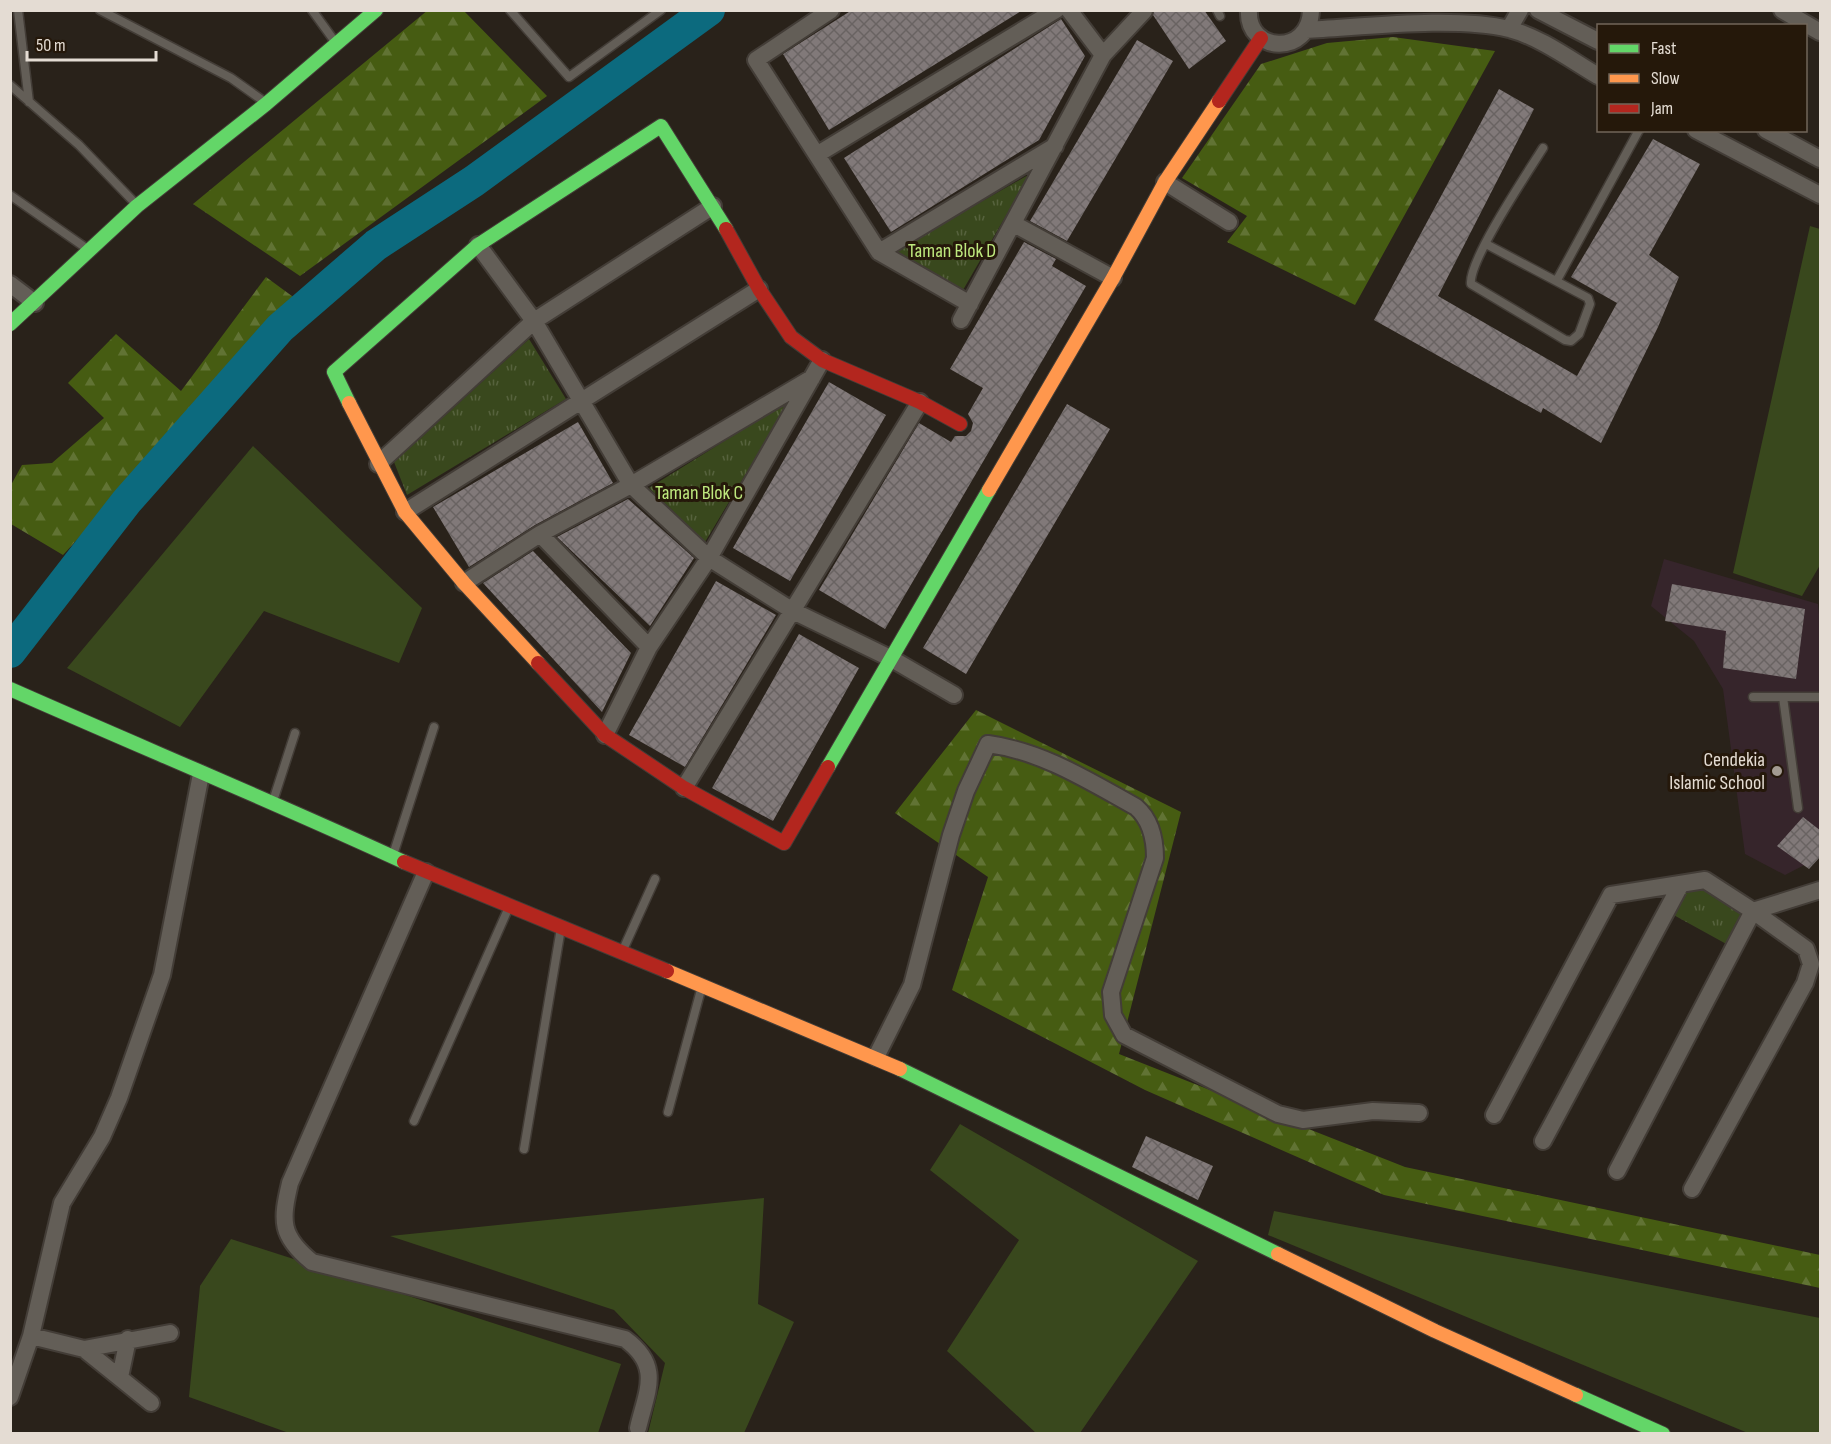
<svg xmlns="http://www.w3.org/2000/svg" width="1831" height="1444" font-family="'Sofia Sans Condensed',sans-serif">
<style>
.education{fill:#36252b}
.grass{fill:#39481d}
.forest{fill:url(#forest-firs)}
.park{fill:url(#park-tufts)}
.lines{fill:none;stroke-linecap:round;stroke-linejoin:round}
.river{stroke:#0c6a7e;stroke-width:32}
.building{fill:url(#building-cross-hatch)}
.lane-casing{stroke:#433d37;stroke-width:11}
.street-casing{stroke:#433d37;stroke-width:20}
.fast-casing{stroke:#433d37;stroke-width:16}
.slow-casing{stroke:#433d37;stroke-width:16}
.jam-casing{stroke:#433d37;stroke-width:16}
.lane{stroke:#635e57;stroke-width:8}
.street{stroke:#635e57;stroke-width:16}
.fast{stroke:#63d668;stroke-width:14}
.slow{stroke:#ff974d;stroke-width:14}
.jam{stroke:#b3261e;stroke-width:14}
.poi-dot{fill:#a39b92;stroke:#25180a;stroke-width:2}
.labels{text-anchor:middle;dominant-baseline:central;stroke-width:6;stroke-linejoin:round;paint-order:stroke}
.park-label{font-size:20px;fill:#bee97e;stroke:#25180a}
.poi-label{font-size:20px;fill:#e4dcd3;stroke:#25180a;text-anchor:end}
</style>
<defs>
<pattern id="forest-firs" width="22" height="20" patternUnits="userSpaceOnUse" patternTransform="scale(1.5)"><rect width="22" height="20" fill="#465c12"/><path d="M5 1l3.5 6h-7zM16 11l3.5 6h-7z" fill="#617334"/></pattern>
<pattern id="park-tufts" width="24" height="20" patternUnits="userSpaceOnUse" patternTransform="scale(1.5)"><rect width="24" height="20" fill="#39481d"/><path d="M3 7l-1-3M5 7V3M7 7l1-3M15 17l-1-3M17 17v-4M19 17l1-3" fill="none" stroke="#56623d"/></pattern>
<pattern id="building-cross-hatch" width="8" height="8" patternUnits="userSpaceOnUse" patternTransform="scale(1.5)"><rect width="8" height="8" fill="#817979"/><path d="M0 0l8 8M0 8l8-8" fill="none" stroke="#696362"/></pattern>
</defs>
<rect width="100%" height="100%" fill="#29221a"/>
<path class="education" d="M1664,559L1818,604L1820,624V857L1785,875L1745,854L1723,689L1694,641L1651,606Z"/>
<path class="grass" d="M1810,226L1820,229V565L1802,596L1733,573Z
M253,446L422,608L399,663L264,611L180,727L67,668Z
M960,1124L1198,1261L1080,1433H1036L947,1351L1019,1240L930,1170Z
M764,1198L758,1304L794,1322L744,1433H648L665,1363L614,1310L390,1236Z
M1274,1211L1820,1318V1433H1748L1268,1235Z
M231,1239L621,1364L598,1433H289L189,1397L200,1286Z"/>
<path class="forest" d="M428,10L464,11L547,96L300,276L193,204Z
M1393,37L1495,51L1355,305L1227,242L1247,216L1182,178L1261,64L1327,43Z
M266,277L296,299L63,555L11,524V485L22,465L52,463L104,418L68,383L116,334L181,391Z
M976,710L1181,812L1119,1054L1405,1167L1820,1255V1288L1384,1195L1145,1090L952,990L988,877L895,813Z"/>
<path class="park" d="M1030,174L963,290L895,251Z
M529,339L566,399L407,495L394,462Z
M790,400L705,542L649,488Z
M1703,886L1747,912L1730,946L1670,913L1684,890Z"/>
<g class="lines">
<path class="river" d="M10,652L127,501L280,328L376,245L474,181L709,10"/>
</g>
<path class="building" d="M852,10H1023L829,130L783,54Z
M1154,10H1204L1226,41L1189,69L1153,15Z
M1061,19L1085,56L1039,140L891,232L844,158Z
M1137,40L1173,61L1067,241L1030,221Z
M1499,89L1534,109L1438,296L1577,376L1617,303L1571,277L1653,139L1700,164L1649,255L1679,277L1658,327L1601,443L1543,408L1541,413L1374,320Z
M1024,242L1056,259L1052,266L1086,286L885,629L819,590L919,423L951,442L955,436H966L971,431L973,423L968,414L983,388L950,369Z
M829,382L886,415L790,581L733,548Z
M1067,404L1110,429L966,674L923,648Z
M578,422L613,483L535,525L469,567L433,507Z
M628,499L694,558L650,626L557,537Z
M533,551L631,653L602,712L483,583Z
M716,581L776,615L685,767L629,735Z
M1672,584L1805,609L1796,679L1723,668L1726,631L1665,621Z
M799,634L859,668L773,821L712,788Z
M1803,817L1821,831V856L1809,869L1777,846Z
M1146,1136L1213,1166L1198,1200L1132,1167Z"/>
<g class="lines">
<g class="lane-casing">
<path id="lane" d="M18,10L29,102
M100,10L231,78L262,100
M312,10L333,39
M510,10L569,77L661,10
M1217,10L1220,16
M10,85L79,145L134,202
M10,195L86,248
M1486,244L1588,298L1590,304L1579,334L1571,341L1565,340L1471,284C1468,261 1528,172 1543,148
M1557,280L1639,130
M1753,697H1820
M1783,697L1798,808
M273,801L295,733
M393,855L434,727
M622,952L655,879
M668,1112L702,986
M414,1121L509,907
M524,1149L561,928"/>
</g>
<g class="street-casing">
<path id="street" d="M831,10L756,60L879,252L970,304
M1069,10L1103,55
M1249,10C1246,53 1310,57 1311,10
M1538,10L1598,41
M1782,10L1820,32
M1509,29L1520,10
M1306,30C1365,27 1454,16 1509,29C1540,37 1571,60 1598,76
M1696,130L1820,195
M1766,130L1820,159
M818,154L1056,10
M1165,182L1229,222
M1014,224L1113,278
M478,245L534,321L631,485L709,558L793,611L892,659L954,695
M879,252L1055,146
M10,284L35,303
M961,320L1103,55L1144,11
M378,464L534,321L713,206
M405,512L759,289
M540,534L649,647
M464,583L540,534L631,485L812,378
M605,735L649,647L709,558L822,360
M684,788L920,402
M426,872L290,1183C281,1221 280,1236 312,1262L625,1339C662,1366 647,1390 638,1428
M876,1057L912,985L951,835L966,791L988,744C1042,751 1089,781 1136,807C1151,820 1155,838 1155,858L1111,992L1113,1015L1124,1035L1278,1114L1303,1120L1373,1111L1419,1113
M1494,1115L1611,895L1705,880L1753,911L1820,890
M1543,1141L1681,884
M1617,1171L1753,911L1806,949L1811,964L1805,983L1692,1189
M31,1336L84,1349L170,1333
M84,1349L151,1403
M120,1377L128,1339
M10,1397L31,1336L62,1203L102,1137L119,1098L162,975L201,774"/>
</g>
<g class="fast-casing">
<path id="fast" d="M10,324L137,206L266,104L376,10
M349,403L334,372L478,245L661,126L726,229
M10,689C141,747 274,802 404,862
M828,767L989,490
M900,1069L1278,1254
M1576,1395L1663,1434"/>
</g>
<g class="slow-casing">
<path id="slow" d="M349,403L405,512L464,583L538,663
M989,490L1113,278L1165,182L1219,101
M667,971L900,1069
M1278,1254L1435,1331L1576,1395"/>
</g>
<g class="jam-casing">
<path id="jam" d="M1219,101L1261,38
M726,229L759,289L791,337L822,360L920,402L960,424
M538,663L605,735L684,788L784,843L828,767
M404,862L667,971"/>
</g>
<use href="#lane" class="lane"/>
<use href="#street" class="street"/>
<use href="#fast" class="fast"/>
<use href="#slow" class="slow"/>
<use href="#jam" class="jam"/>
</g>
<circle class="poi-dot" cx="1777" cy="771" r="6"/>
<g class="labels">
<g class="park-label">
<text x="952" y="251">Taman Blok D</text>
<text x="699" y="493">Taman Blok C</text>
</g>
<g class="poi-label">
<text x="1765" y="760">Cendekia<tspan x="1765" dy="23">Islamic School</tspan></text>
</g>
</g>
<rect width="1831" height="1444" fill="none" stroke="#e4dcd3" stroke-width="24"/>
<rect x="1597" y="24" width="210" height="108" fill="#25180a" stroke="#71665a" stroke-width="1.5"/>
<rect x="1609" y="44" width="30" height="9" fill="#63d668" stroke="#71665a" stroke-width="1.5"/>
<text x="1651" y="54" font-size="18" fill="#e4dcd3">Fast</text>
<rect x="1609" y="74" width="30" height="9" fill="#ff974d" stroke="#71665a" stroke-width="1.5"/>
<text x="1651" y="84" font-size="18" fill="#e4dcd3">Slow</text>
<rect x="1609" y="104" width="30" height="9" fill="#b3261e" stroke="#71665a" stroke-width="1.5"/>
<text x="1651" y="114" font-size="18" fill="#e4dcd3">Jam</text>
<path d="M27 51v9h129v-9" fill="none" stroke="#e4dcd3" stroke-width="3"/>
<text x="36" y="51" font-size="18" fill="#e4dcd3" stroke="#25180a" stroke-width="4.5" paint-order="stroke">50 m</text>
</svg>
